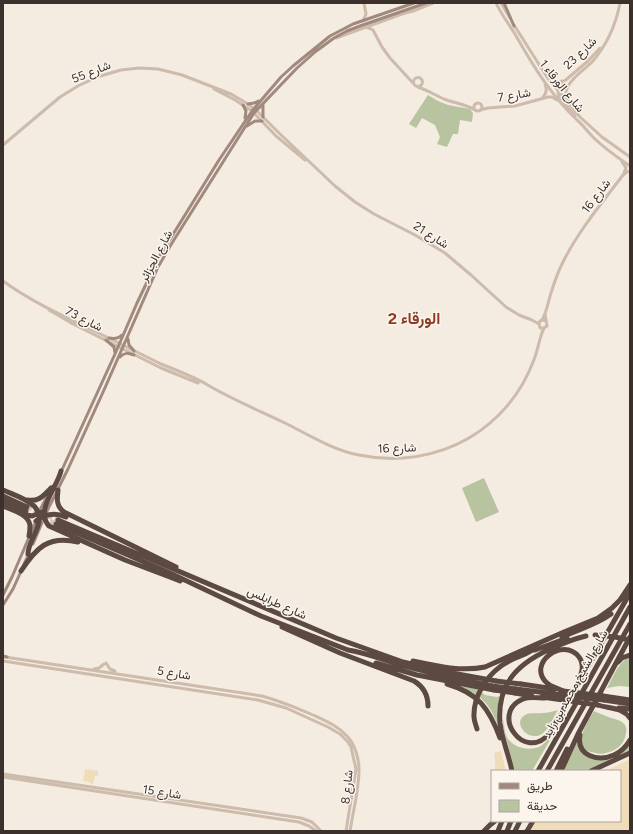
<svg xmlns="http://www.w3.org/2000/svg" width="633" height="834" font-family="Figtree,Vazirmatn,sans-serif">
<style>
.green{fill:#b8c4a0}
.sand{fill:#efdcb8}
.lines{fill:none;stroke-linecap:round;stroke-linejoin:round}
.motorway-tunnel{stroke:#cfc6bd;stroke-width:5;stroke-dasharray:5 2.5;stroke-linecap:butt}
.tertiary{stroke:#cdbbac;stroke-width:3}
.secondary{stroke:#a18a7d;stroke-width:3}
.motorway{stroke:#5c4a42;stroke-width:5}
.motorway-bridge{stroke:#5c4a42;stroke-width:5}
.labels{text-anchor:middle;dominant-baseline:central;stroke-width:3;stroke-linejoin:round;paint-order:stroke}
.street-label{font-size:12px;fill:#3b302b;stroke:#fbf5ee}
.district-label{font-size:16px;font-weight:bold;fill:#8c3b22;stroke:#fbf5ee}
</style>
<rect width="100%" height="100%" fill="#f4ebe1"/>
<path class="green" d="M428,95L438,101L448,105L470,109L473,113L472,122L460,120L458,134H453L447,147L437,144L440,137L435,125L422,118L416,128L409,124Z
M484,478L499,512L476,522L462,488Z
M630,657V687L619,686L607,688C613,677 618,662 630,657Z
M456,685L477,689L485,695L497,697L500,696V730C490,704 482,694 456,685Z
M558,710C554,716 549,729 543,733C530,744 511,723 525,715C530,712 537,714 543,713C548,713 553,711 558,710Z
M594,711C599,713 605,716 611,718C615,719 619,720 622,722C626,725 627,729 626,733C625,744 616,751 606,753C601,755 596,753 591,752C570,748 588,721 594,711Z
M504,719C504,724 504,730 506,735C511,748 529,752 541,746C545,743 548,739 552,735H553L532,771H515L503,727Z
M577,741C578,751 587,754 594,759L625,751L630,745V751L585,771H562Z"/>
<path class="sand" d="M501,751L506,771H495V759L494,753Z
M630,759V831H530L536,821H620V771H606Z
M85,769L98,771V776H95L93,784L90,783V782L83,781L84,775H85V773L84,772Z"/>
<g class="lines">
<path class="motorway-tunnel" d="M27,507L58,520
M43,519L56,524"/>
<path class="tertiary" d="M496,3C501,14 509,24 515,34C533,66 551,95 577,120C583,125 588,132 594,138C605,149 617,157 630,166
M501,3L510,18
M363,21L366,14L364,3
M514,25L547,77L580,117L602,137L630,157
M366,27L371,29L373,30L382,47L390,58L413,83
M336,38L402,14L413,11L433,3
M547,77L548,70
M413.5 82a4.5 4.5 0 1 1 9 0a4.5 4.5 0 1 1-9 0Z
M550,81L557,83L562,81
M418,87C427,90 435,95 444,99C454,103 466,104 475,110
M214,89L235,100L252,111L276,136L305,160
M543,97C547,93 547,89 545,84
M474 107a4 4 0 1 1 8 0a4 4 0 1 1-8 0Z
M573,105C570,102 565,97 566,92C568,80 584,70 592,62C606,46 616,24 620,3
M480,110L488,108L515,106L548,97H552L557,100
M575,116L559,97L558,91L561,84L588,61L600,48
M3,145L60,97L78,86L97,77L121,70L139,68L158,69L182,75L231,94L248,104L257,111L279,133L335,186L355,202L374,214L415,235L445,253L471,275L506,307L519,315L532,320L539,324
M622,162L626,168L624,173
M3,281C29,300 59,314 88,328C113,340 137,352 161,364C176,370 192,376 206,384C231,399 258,410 285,423C309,435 333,450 359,455C397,463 436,457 469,438C498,421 521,394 533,362C538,351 539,338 544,328
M49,310L73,324L161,368L198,383
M545,314L547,326L544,328H540L539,324L540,321L543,320L546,321
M542,320C547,312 548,302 551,293C554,283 558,272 563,262C579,230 602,203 623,175L627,172L630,171
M5,657L262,696C280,701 297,708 313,715C326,721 338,726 347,736C355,744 359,759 359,770C359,789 353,812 350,831
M3,661L258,700L286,708L328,727L340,734L348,742L351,747L356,769L346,831
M106,663L110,669L115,671
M94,669L99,668L104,664
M3,774L301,818L312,822L321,831
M3,777L299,822L309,826L316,831"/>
<path class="secondary" d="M504,3L514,26
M248,104L254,103L259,101
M243,105L246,111L245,118
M263,117V105
M247,126L255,121H262
M109,338C114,339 118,339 122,335
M128,339L129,345L134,351
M106,340L114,347L115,353
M120,357C125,352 128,353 134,355
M61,472L115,354L137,303L159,257L219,160L252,111L281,77L293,66L330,36L353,24L414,3
M39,512L47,496
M46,513L68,469L104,390L158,267L172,243L240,135L254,113L297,68L315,52L334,38L347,31L360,26L426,3
M33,544L44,518
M24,564L29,553
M3,595L12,577L36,521
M3,605L13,589L22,569
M3,656L7,657"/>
<path class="motorway" d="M61,471C57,488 35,510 49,526L125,560L175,579L180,581
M3,490C23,499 48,504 36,531C33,539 28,546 28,554
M58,490C57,499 56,506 64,512L176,567
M3,496L27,507
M27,500C39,502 43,496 51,488
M3,501L26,511
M3,506C12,510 28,514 30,525C30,529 30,532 29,536
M22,514L32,516L42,512
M58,520L336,638L403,662L441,671L496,681
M36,521C45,514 55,512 66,517
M56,524L172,574L261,616L348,650C367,653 386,661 405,666C434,674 463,680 492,686
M21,571C36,548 48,535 78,542
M282,627L340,653L414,681C424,687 428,695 428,706
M562,637C579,629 596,625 611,614
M535,650L567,638
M525,654L538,647
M413,661C436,666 462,672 485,667L564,632L598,618L612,608L620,600L630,585
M618,662L622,658L630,655
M376,663L417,675L494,690
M447,684C478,693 489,708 500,738
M521,684L555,689
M516,689L563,695
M563,691C558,688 551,687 547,683C526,664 563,636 579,657C583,662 583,668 581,674
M515,693L532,696
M603,696L630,700
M542,697L563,700
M545,698C538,698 530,696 523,699C489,713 524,764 550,733L630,593
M604,700L630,704
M598,705C610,709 622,707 630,718
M619,708L630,709
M580,735C576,756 598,762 614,755C621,752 626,747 630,740
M512,771C509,755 502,740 500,723C497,685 516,665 548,650C561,644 573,639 586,636
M538,771L630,607
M547,771L630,624
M556,771L567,749
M561,771L578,734L630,637
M591,771L630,753
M484,831L490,825L495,821
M498,831L502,821
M507,831L511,821
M515,831L520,821
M527,831L533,821"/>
<path class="motorway-bridge" d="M595,635L615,637L630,640
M496,681L521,684
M492,686L516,689
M494,690L515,693
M563,691L603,696
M563,695L604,700
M563,700L598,705
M477,729C476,725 474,721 474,717C473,697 486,677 501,666C508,661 515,658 523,655"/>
</g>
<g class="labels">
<g class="street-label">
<text transform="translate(580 53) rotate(-44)">شارع 23</text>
<text transform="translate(91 72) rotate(-22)">شارع 55</text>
<text transform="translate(562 86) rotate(51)">شارع الورقاء 1</text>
<text transform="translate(514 95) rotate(-10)">شارع 7</text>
<text transform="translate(596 196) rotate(-53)">شارع 16</text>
<text transform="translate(431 235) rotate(32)">شارع 21</text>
<text transform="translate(156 256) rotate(-62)">شارع الجزائر</text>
<text transform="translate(84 319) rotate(27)">شارع 73</text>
<text transform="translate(397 448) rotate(-2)">شارع 16</text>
<text transform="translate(277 603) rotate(24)">شارع طرابلس</text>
<text transform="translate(174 673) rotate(9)">شارع 5</text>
<text transform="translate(575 684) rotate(-61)">شارع الشيخ محمد بن زايد</text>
<text transform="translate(347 787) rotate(-84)">شارع 8</text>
<text transform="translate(162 792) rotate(9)">شارع 15</text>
</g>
<g class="district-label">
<text x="414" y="318">الورقاء 2</text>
</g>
</g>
<rect width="633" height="834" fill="none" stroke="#3b302b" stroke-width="8"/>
<rect x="491" y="770" width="130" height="52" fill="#fbf5ee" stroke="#aea6a0"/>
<rect x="499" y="783" width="20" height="6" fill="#a18a7d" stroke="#aea6a0"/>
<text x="527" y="790" font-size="12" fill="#3b302b">طريق</text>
<rect x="499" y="800" width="20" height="12" fill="#b8c4a0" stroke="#aea6a0"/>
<text x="527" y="810" font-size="12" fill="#3b302b">حديقة</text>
</svg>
